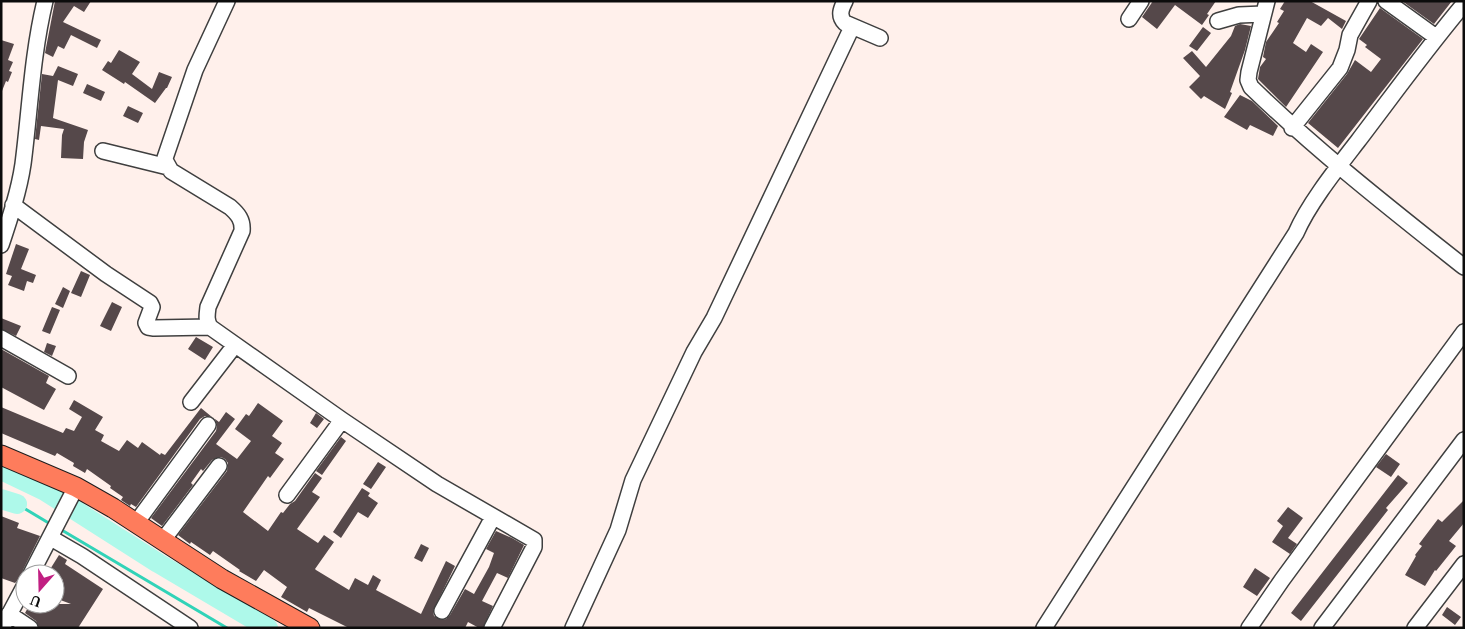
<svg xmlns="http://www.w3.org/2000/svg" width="1465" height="629" font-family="'PT Serif',serif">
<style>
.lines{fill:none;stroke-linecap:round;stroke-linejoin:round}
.stream{stroke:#32d3b8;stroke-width:3}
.river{stroke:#aef9ea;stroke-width:20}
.building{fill:#55484a}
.minor-casing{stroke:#3f3f3f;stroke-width:18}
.major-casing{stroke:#1d1d1d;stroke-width:21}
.minor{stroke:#fff;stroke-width:15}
.major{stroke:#fe7c5c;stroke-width:19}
</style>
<rect width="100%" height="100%" fill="#fff0eb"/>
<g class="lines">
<path class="stream" d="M17,504L52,525
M60,529L227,628"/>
<path class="river" d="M1,470L45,491L158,563L268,628
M1,499L17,504"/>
</g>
<path class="building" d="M55,1H91L84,12L74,6L63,22L101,40L97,48L71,35L64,49L58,46L53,57L45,53Z
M1153,1H1216L1207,14L1209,15L1202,25L1175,5L1157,29L1142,17Z
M1285,1H1310L1346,21L1342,29L1328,18L1321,26L1307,18L1293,43L1306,52L1311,44L1323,52L1286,107L1258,79L1260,67L1266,59L1263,57L1266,42L1279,23L1277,22L1284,11L1280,9Z
M1402,1H1452L1434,24Z
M1380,8L1423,39L1338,148L1308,123L1347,74L1355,60L1371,72L1381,59L1365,47L1367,45L1359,39Z
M1240,24L1251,26L1245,50L1230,92L1232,93L1225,109L1204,96L1201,99L1189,87L1200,76L1183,58L1192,51L1206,67L1231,36L1235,26Z
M1203,27L1211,33L1197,51L1189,46Z
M1,40L14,44L8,60L13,62L9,71L12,72L8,82L6,81L2,91Z
M119,50L140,62L132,74L152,89L159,72L172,77L167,88H166L155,103L125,82L124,84L102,70L108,61L111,63Z
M58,66L78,74L73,86L58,80L53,118L88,130L84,142L83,159L61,158L62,135L64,129L41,126L39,140L35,139L42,74L53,76Z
M87,84L105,92L101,101L83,93Z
M1240,95L1252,101L1278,126L1273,136L1250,125L1247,130L1224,117Z
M128,106L143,113L138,123L123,116Z
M16,244L29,249L21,269L36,275L33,283L27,281L24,291L8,285L12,276L6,274Z
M81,271L90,275L81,297L71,293Z
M63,287L70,291L63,308L55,304Z
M112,302L122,307L111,331L100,326Z
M52,307L60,310L50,334L42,331Z
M1,318L21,326L16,336L1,329Z
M196,337L213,347L205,360L188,349Z
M47,343L56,346L52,356L44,352Z
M1,349L49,376L46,383L56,389L44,410L1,387Z
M74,400L103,417L95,430L104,435L101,441L119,451L127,440L138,448L142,442L160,455L161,453L165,455L201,408L212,417L205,416L200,419L136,507L131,504L130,506L121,500L123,497L110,488L111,486L87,469L85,473L73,466L74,463L57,453L55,456L1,433V407L63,433L66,428L74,431L82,417L69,409Z
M258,403L283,421L272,436L282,443L275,453L284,459L270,478L268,476L243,512L268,531L281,512L283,513L290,504L295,501L315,473L322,478L312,492L320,497L297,529L318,543L324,535L334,542L315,569L316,570L349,590L355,578L368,585L373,575L381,580L376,590L421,614L446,561L455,566L433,611L434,616L442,620L446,619L450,615L465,589L474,594L489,567L494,553L486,549L496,531L512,538L524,545L508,578L497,573L482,601L493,606L483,628H479L468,622L465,628H349L309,608L307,612L281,597L287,587L264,570L256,581L239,571L240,570L213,551L210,555L191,542L190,544L178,535L227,471L228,463L225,459L221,457L212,460L203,471L201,469L191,483L193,485L162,526L151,518L216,431L217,426L215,419L219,422L226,412L235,419L216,444L237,459L251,441L235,429L246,414L249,416Z
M316,413L324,419L317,428L310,423Z
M341,437L346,441L322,475L316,471Z
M1386,454L1400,464L1391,477L1376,467Z
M378,462L386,467L371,489L363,484Z
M1398,475L1408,483L1386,508L1388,510L1301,621L1291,613Z
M362,488L370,493L368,496L378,503L368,518L358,512L341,538L333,532Z
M1464,500V523L1449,541L1456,546L1436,571L1435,570L1425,586L1405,575L1416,556L1415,555L1422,546L1419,544L1438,519L1442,522Z
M1288,507L1303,518L1288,538L1297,544L1290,554L1272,542L1283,526L1277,521Z
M1,516L19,523L17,528L40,536L23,570L22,576L15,583L1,578Z
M421,544L429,548L422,562L414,558Z
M59,555L67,560L65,564L103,589L78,628H39L36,621L25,613L30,604H71L55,598V592L63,580L49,571Z
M1255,568L1270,578L1257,596L1243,587Z
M1447,607L1461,617L1455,625L1442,615Z"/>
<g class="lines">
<g class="minor-casing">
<path id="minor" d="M227,1L195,70L165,158L166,162L171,171L230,207C238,214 243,220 242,231L208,307C207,315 206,320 210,327L342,420L437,484L534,540V547L492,628
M845,1C841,9 838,16 845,23L880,38
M1267,1L1249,72L1248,80L1251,87C1318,152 1391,209 1464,267
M1386,1L1436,37
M1129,19L1141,1
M1218,21L1239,15L1263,14
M1292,128L1340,68L1347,50L1350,35L1369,1
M103,151L168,167
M13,205L106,274L150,303L152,307L146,323L148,327L154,328L210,327
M1,245C10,218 19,191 23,164C30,110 32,55 45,1
M1,338L68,376
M191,402L235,345
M287,495L342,420
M136,523L208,425
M51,538L82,556L190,628
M163,540L219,466
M31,574L76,487
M442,611L493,517
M9,614L30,628
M2,628L25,585
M573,628L618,530L633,480L694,352L714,318L852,27
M1044,628L1296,233C1309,203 1338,167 1358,141C1393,95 1427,48 1464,4
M1249,628L1282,580L1464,332
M1322,628L1464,440
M1415,628L1464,564"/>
</g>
<g class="major-casing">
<path id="major" d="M1,455L76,487L113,508L222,579L310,628"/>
</g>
<use href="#minor" class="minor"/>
<use href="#major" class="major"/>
</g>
<rect width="1465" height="629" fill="none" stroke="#0c0c0c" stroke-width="5"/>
<g transform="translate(40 589) rotate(200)"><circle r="24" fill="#ffffff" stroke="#9e9e9e"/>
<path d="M0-4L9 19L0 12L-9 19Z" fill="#c11f82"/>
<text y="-8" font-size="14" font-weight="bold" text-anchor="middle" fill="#0c0c0c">U</text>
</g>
</svg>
